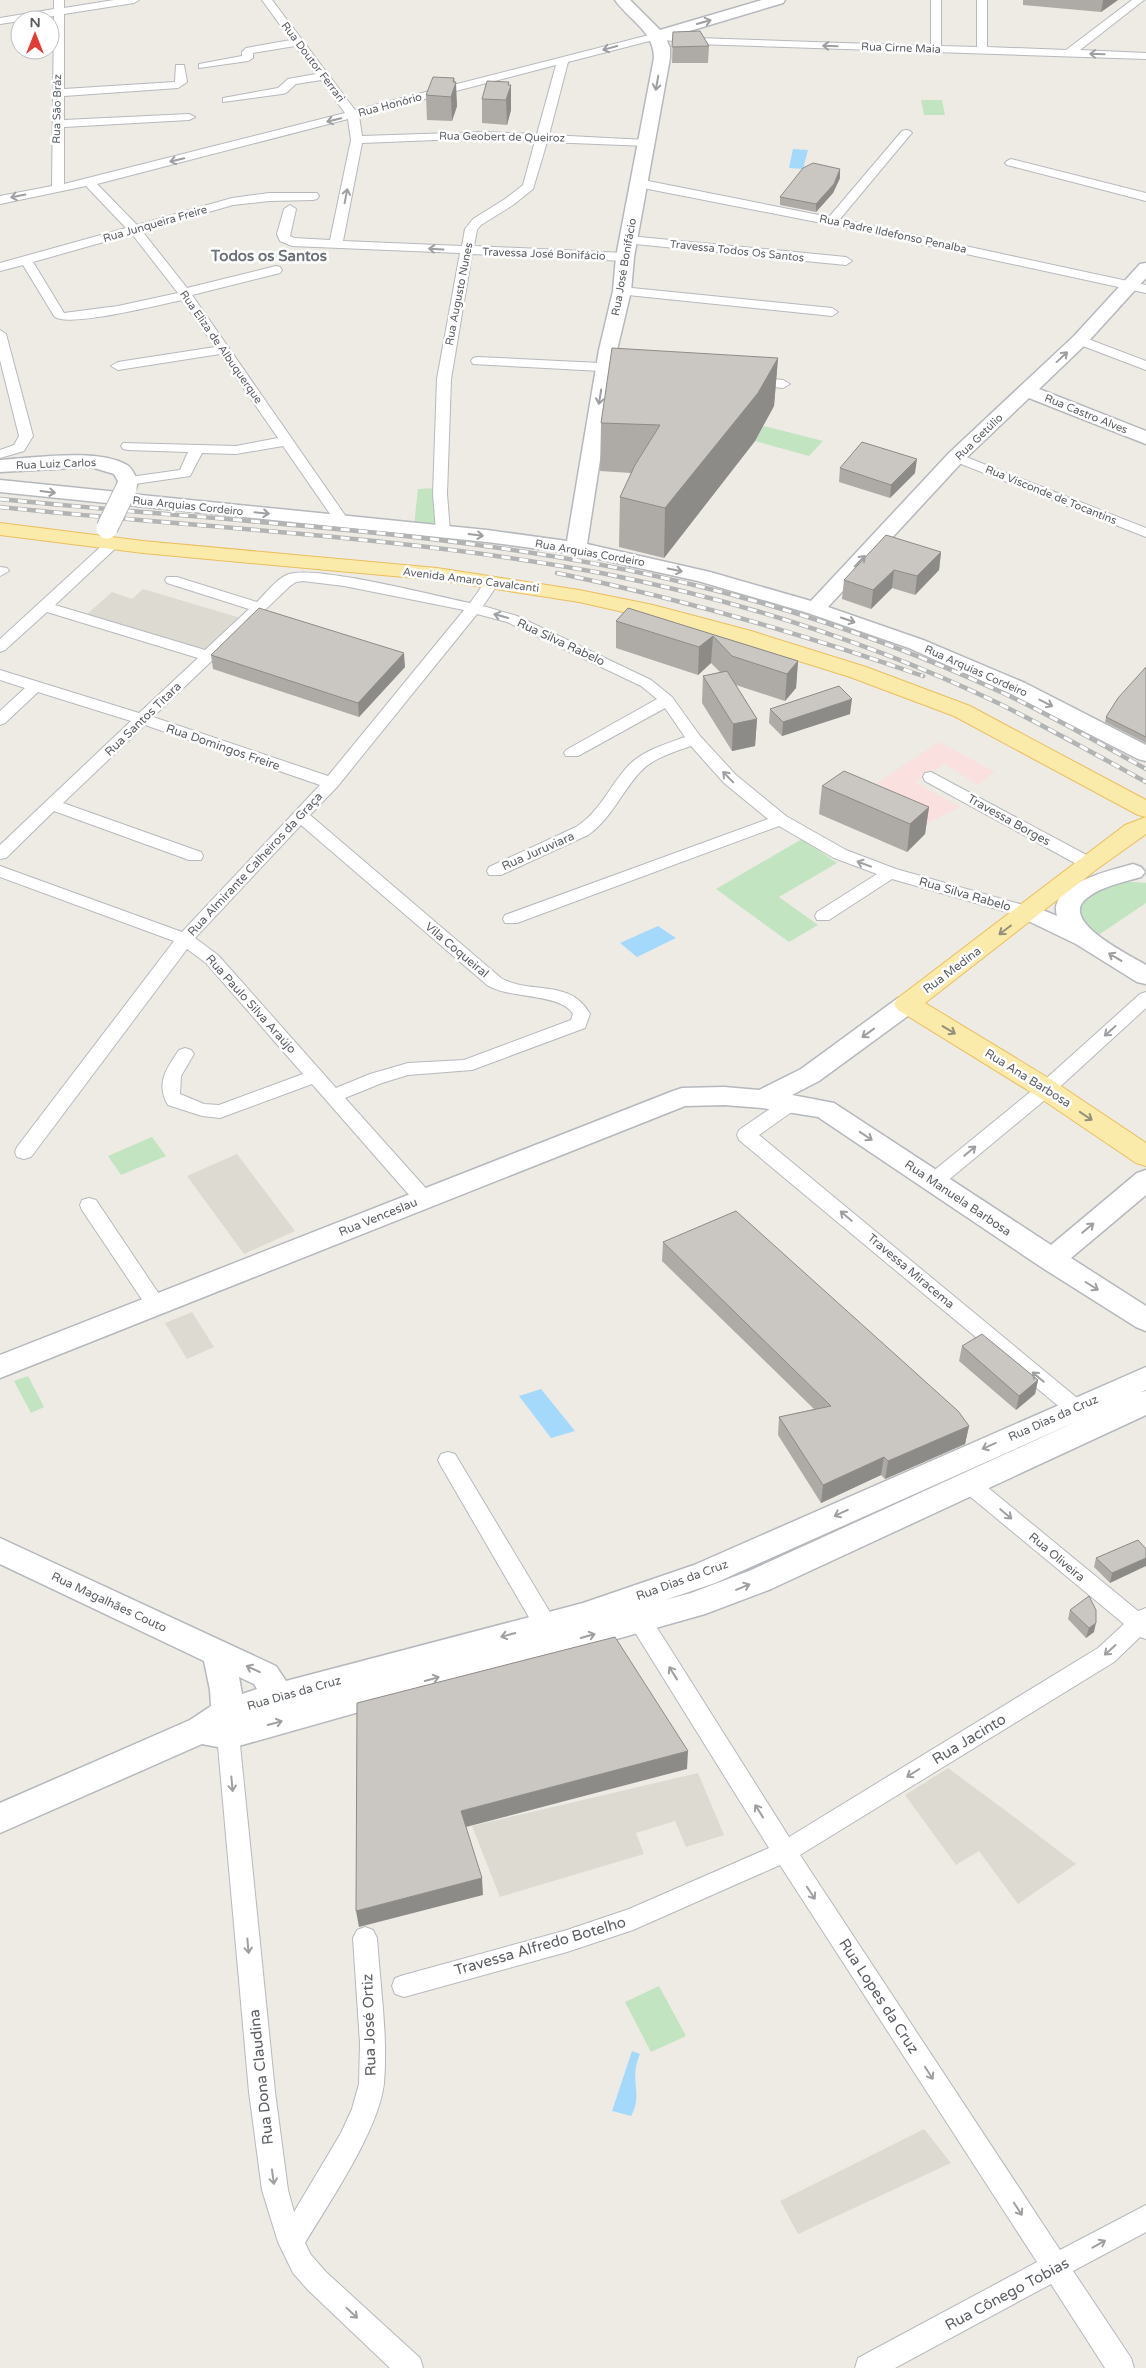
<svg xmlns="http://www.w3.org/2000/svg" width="1146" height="2368" font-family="'Varela Round',sans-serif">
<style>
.education{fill:#dddad1}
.medical{fill:#fae1e0}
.green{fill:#c2e4c1}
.water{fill:#a5d9fb}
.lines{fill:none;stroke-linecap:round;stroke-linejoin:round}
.street-casing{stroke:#b6b9bd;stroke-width:2}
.secondary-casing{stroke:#b5b8bd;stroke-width:3}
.primary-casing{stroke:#ebbe5f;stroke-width:2}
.street{fill:#fff;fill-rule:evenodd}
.secondary{fill:#fff;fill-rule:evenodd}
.primary{fill:#fbebaa;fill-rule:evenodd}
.rail-casing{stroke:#b2b3b3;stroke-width:4.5}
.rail{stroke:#fff;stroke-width:3;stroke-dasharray:9;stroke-linecap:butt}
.secondary-bridge-casing{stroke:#b5b8bd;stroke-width:23;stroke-linecap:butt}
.secondary-bridge{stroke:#fff;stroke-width:21}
.wall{fill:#aeaba7}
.shaded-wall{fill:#8d8b88}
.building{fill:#cac7c2;stroke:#8d8b88}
.oneway{stroke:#9d9fa1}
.oneway2{stroke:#93907c}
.labels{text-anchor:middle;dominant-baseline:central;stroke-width:5;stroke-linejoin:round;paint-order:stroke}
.far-street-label{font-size:11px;fill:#5b5f63;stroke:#fff}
.street-label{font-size:12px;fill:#5b5f63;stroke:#fff}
.far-district-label{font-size:15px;font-weight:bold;fill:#6c7175;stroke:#fff}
.near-street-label{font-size:15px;fill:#5b5f63;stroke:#fff}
</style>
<rect width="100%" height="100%" fill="#edebe3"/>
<path class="education" d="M143,589L244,619L207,653L85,616L112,592L132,599Z
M237,1154L295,1231L244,1254L187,1176Z
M192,1312L214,1347L187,1359L165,1323Z
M948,1768L1006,1811L1076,1864L1018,1904L979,1851L956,1865L905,1795Z
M698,1773L724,1835L686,1847L675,1821L636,1833L644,1854L500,1897L472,1826Z
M924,2129L951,2163L798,2234L780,2201Z"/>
<path class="medical" d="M939,742L995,772L978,785L945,764L915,782L960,807L919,827L868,789Z"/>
<path class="green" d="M921,100H942L945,115H924Z
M764,426L823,441L809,456L755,441Z
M438,488V528L414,526L418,489Z
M802,839L837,863L779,897L818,925L789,942L716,889Z
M1120,881L1146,883V903L1097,936C1087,926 1081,918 1078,904L1086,895Z
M152,1137L166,1156L121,1175L108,1156Z
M28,1376L44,1407L31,1413L14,1381Z
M659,1986L686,2036L651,2052L625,2002Z"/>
<path class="water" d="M793,149L808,150L803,169L789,168Z
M658,926L676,938L637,957L620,943Z
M541,1389L575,1431L551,1438L519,1396Z
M632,2051L640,2054C628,2081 644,2093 631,2116L612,2111Z"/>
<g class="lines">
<g class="street-casing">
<path id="street" d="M54,0H64V8L114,0H139L134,3L64,14V89L175,82L176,65H184L187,82L178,88L64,96V120L189,114L195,117L189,120L64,127V184L345,113L321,80L296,84L286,93L282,94L223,102V98L278,88L288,79L316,74L295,46L253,53V58L248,61L199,68V64L242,56V52L246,48L291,40L262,0H272L355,110L657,33L697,38L931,46V0H941V46L977,47V0H987V47L1066,50L1132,0H1144L1080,50L1146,53V59L697,44L657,39L568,62L549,135L647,140L653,143L647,146L547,142L533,189L513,205L481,225L477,230L474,246L625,253L631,257L625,261L472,254L451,379L447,494L450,531L443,535L436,531L433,494L437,379L460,253L292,246L280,241L277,234L284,209L290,205L296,209L290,236L294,238L330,240L351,140L348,119L97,184L137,225L232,198L269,193H317L319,196L317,199L313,200L269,201L233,205L142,231L187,288L276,266L280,267L282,270L280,273L192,295L349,521L342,525L337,524L283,446L236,454L202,453L190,476L128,485L123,484L121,481L123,478L180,470L188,452L128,450L123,449L121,446L123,443L236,446L278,438L220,354L118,370L111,366L118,362L215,347L182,300C162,304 65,329 54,316L23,265L0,271V263L126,228L86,186L0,204V196L52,186L54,16L0,24V18L54,9ZM556,65L537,134L483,132L362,136L359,116ZM483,138L535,141L523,185L505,199L473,219L465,229L462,246L343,241L362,143ZM132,234L178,293L118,306L64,313L33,262Z
M906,130L910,131L912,133L910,135L840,219L1146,285V293L832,225L638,187L632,183L638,179L829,217L902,131Z
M1011,159L1146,193V201L1007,165L1005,163L1007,161Z
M629,236L846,257L852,261L846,265L625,243L623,240Z
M622,287L832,308L838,312L832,316L618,294L616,291Z
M0,330L6,334L33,436L24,451L0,458V450L14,445L19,436L0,360Z
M1080,336L1146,361V370L1075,343L1074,340Z
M478,357L620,364L627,368L620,372L473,364L471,361L473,358Z
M752,377L783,380L790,384L783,388L747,384L745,381L747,378Z
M956,453L1146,528V537L951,460L949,457Z
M113,539L120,543L118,546L55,605L205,650L249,609L167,583L165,580L167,577H177L257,602C266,593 277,578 289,574C316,565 436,596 470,603L488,578H498L500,581L483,606L517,616L651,680L672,697L700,736L736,775L786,816L846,850L896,869L1034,908L1036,912L1034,916L1028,918L892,879L829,920H817L815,916L817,912L877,874L834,858L779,826L517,923H505L503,919L505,915L768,819L724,783L691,746C674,752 653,758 640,772C621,793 611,819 588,835L501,875H489L487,871L489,867L576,827C600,812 610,785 629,765C644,750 666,744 685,737L665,708L578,756H566L564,753L566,750L657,699L641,686L507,622L477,614L337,787L310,815L501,978C530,995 571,978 590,1014L585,1028L472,1070L408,1075L382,1083L345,1098L431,1194L433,1199L431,1204L424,1206L417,1204L312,1084L220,1118L202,1116L168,1105C155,1083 167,1068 179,1050L185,1048L191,1050L194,1054L181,1076L180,1094L204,1104L219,1105L303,1074L206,963L187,949L31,1157L24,1159L17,1157L15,1152L17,1147L174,941L0,877V866L182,932L320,785L145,725L63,803L201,852L203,856L201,860H189L54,811L6,858L0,859V845L131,721L38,692L5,723L0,725V711L25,688L0,680V670L139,713L198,658L47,612L5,650L0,652V639L108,540ZM303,581L344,586L464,610L328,776L153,717L290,586L296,582ZM301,825L487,985C508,999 561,993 573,1014L571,1020L464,1060L408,1063L370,1074L336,1088L218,955L195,938Z
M0,567L7,568L9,571L0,576Z
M931,772L1094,859L1096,863L1094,867H1082L925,781L923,777L925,773Z
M1146,992V1008L1052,1094L940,1187L933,1189L926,1187L924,1182L926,1177L1040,1084L1140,994Z
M790,1098L796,1099L799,1104L796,1109L759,1135L1082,1402L1085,1408L1082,1414L1075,1416L1068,1414L739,1140L737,1135L739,1130L784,1099Z
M89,1198L96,1200L163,1300L166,1305L163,1310L156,1312L149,1310L82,1210L80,1205L82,1200Z
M448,1452L455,1454L554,1619L557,1626L554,1633L546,1635L538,1633L441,1466L438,1460L441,1454Z
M968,1475L975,1477L1138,1611L1146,1608V1639L1140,1637L1114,1662L800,1855L1060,2250L1146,2205V2232L1073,2271L1131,2358L1134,2368H1105L1051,2284L895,2368H855L858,2358L1037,2262L780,1865L633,1930L567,1952L404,1997L395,1994L392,1986L395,1978L404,1975L567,1930L629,1909L769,1848L633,1629L630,1622L633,1615L641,1613L649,1615L789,1837L1098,1648L1124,1624L961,1489L958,1483L961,1477Z
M228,1725L236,1728L239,1735L275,2092L288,2190L294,2212L341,2133L352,2109L359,2084L360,2043L353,1938L357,1930L365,1927L373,1930L377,1938C380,1985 388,2035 384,2083C379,2130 330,2201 305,2243L311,2255L326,2272L420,2358L423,2368H390L308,2290L293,2273L278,2242L262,2190L249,2092L217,1735L220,1728Z"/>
</g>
<g class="secondary-casing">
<path id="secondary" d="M615,0H630L660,30L762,0H785L783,3L666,38L670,48V58L634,257L631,291L617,350L587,544L710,572L811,601L949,453L1074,336L1140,264L1146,263V278L1086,344L1039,389L1146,431V444L1029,398L963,461L828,607L923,640L1025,683L1146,745V761L1138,759L1009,693L909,648L808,613L698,581L576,554L487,542L0,492V480L118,492L116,489L118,481L114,474L91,467L0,472V460C34,458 98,448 127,465C132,468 135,476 138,481L136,489L131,494L487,530L567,541L599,350L613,291L616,257L654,58C654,31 629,20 615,0Z
M1133,864L1141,867L1145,872L1141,877C1124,882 1102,886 1087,898C1057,921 1130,955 1146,965V984L1137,982L1076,944L1020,917L1016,912L1020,907L1028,904L1057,916C1047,884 1112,870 1133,864Z
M907,996L916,998L919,1004L916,1010L819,1081L792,1095L834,1103L1051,1245L1137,1173L1146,1170V1195L1071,1258L1146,1306V1331L1136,1327L1041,1267L818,1117L762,1108L724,1105L685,1106L0,1378V1355L673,1091L682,1088L724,1087L759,1090L801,1069L898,998Z
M1146,1367V1390L1141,1392L1146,1391V1415L771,1589L705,1614L228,1749L202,1744L0,1833V1803L190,1720L211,1706L210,1690L204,1661L0,1564V1538L276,1666L286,1681L583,1603L694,1565ZM1080,1420L749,1571L691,1593L665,1600L715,1583ZM239,1677L254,1684L257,1689L242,1694Z"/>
</g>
<g class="primary-casing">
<path id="primary" d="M0,523L143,541L437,568L579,590L653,605L751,631L866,667L970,706L1146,800V834L1097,869L925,1003L1055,1082L1146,1143V1166L1136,1163L1037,1096L898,1010L894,1004L898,998L1125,825L1146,817L1138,815L954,716L850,677L735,641L650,618L579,602L437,580L143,553L0,535Z"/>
</g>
<use href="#street" class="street"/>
<use href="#secondary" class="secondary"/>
<use href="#primary" class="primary"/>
<g class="rail-casing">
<path id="rail" d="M0,499C231,523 467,529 694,585C800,611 904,647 1003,693C1052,716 1099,743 1146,769
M0,507C200,528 403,536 601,573C737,600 873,643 998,703C1048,728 1097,755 1146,782
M557,573C682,599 803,634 923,676"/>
</g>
<use href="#rail" class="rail"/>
<g class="secondary-bridge-casing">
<path id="secondary-bridge" d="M107,528L126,489"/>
</g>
<use href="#secondary-bridge" class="secondary-bridge"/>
</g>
<path class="wall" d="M1023,0H1118L1101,12L1023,5Z
M673,32L709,46L708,63H672Z
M454,78L457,106L452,121L427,120L426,95Z
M509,85H511V110L507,125L482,123V99Z
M840,178L833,193L816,212L780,205V197Z
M778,358L774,406L755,441L664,558L619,547L620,497L631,473L600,471L601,423Z
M840,468L915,473L890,498L839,482Z
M941,552L939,570L915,595L892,588L871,609L842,599L844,580Z
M628,608L798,661L796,688L785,701L736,685L757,719L755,746L732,751L702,703L703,676L720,672L711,663L698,675L616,648V621Z
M211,655L405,667L359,717L213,669Z
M1146,667V743L1105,722L1106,717Z
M770,709L850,714L782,736L769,723Z
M822,786L929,807L925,834L907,852L819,814Z
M663,1242L969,1426L965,1444L885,1479L881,1475L821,1503L778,1435L779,1417L814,1409L662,1261Z
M962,1346L1038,1380L1035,1394L1016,1410L959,1361Z
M1138,1540L1110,1583L1094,1567L1096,1558Z
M1070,1610L1094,1632L1086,1638L1068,1619Z"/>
<path class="shaded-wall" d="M1103,0H1118L1101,12Z
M454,78L455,86L456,82L457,106L452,121L451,97Z
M509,82V91L511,85V110L507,125L506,100Z
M840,169V178L833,193L816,212V204Z
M778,358L774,406L755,441L664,558L665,508Z
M917,459L915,473L890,498L891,485Z
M941,552L939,570L915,595L917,576Z
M894,570L892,588L871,609L873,590Z
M713,636L711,663L698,675L699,647Z
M404,653L405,667L359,717L358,703Z
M798,661L796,688L785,701L787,674Z
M852,699L850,714L782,736L783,722Z
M757,719L755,746L732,751L733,724Z
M929,807L925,834L907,852L910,824Z
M1038,1380L1035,1394L1016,1410L1019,1396Z
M969,1426L965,1444L885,1479L888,1461Z
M884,1457L881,1475L821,1503L823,1485Z
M1146,1558V1566L1110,1583L1112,1573Z
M1096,1623L1094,1632L1086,1638L1089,1628Z
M688,1751L687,1769L462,1828L461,1811Z
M482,1878L483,1895L359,1927L356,1911Z"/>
<path class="building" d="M700,31L709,46L672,47L673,32Z
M433,77L454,78L453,82H456L451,97L426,95Z
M487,81L509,82L508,85H511L506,100L482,99Z
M813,163L840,169L834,184L816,204L780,197L803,168Z
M612,348L778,358L758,393L665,508L620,497L635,465L660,425L601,423Z
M862,442L917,459L891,485L840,468Z
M886,535L941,552L917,576L894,570L873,590L844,580Z
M259,608L404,653L358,703L211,655Z
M628,608L798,661L787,674L732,656L713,636L699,647L616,621Z
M1146,667V737L1106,717L1118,698Z
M727,671L757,719L733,724L703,676Z
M839,686L852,699L783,722L770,709Z
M844,771L929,807L910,824L822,786Z
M736,1211L958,1411L969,1426L888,1461L884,1457L823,1485L779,1417L831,1406L663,1242Z
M982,1334L1038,1380L1019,1396L962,1346Z
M1138,1540L1146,1549V1558L1112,1573L1096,1558Z
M1089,1596L1096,1610V1623L1089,1628L1070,1610Z
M615,1637L688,1751L461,1811L482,1878L356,1911L357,1703Z"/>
<defs><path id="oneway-shaft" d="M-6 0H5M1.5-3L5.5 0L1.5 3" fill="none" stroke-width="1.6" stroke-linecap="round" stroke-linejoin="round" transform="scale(1.25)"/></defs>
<g class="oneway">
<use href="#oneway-shaft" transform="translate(704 22) rotate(-16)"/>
<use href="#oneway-shaft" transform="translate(830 46) rotate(-178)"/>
<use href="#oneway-shaft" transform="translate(610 48) rotate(165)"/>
<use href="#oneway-shaft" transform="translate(1097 54) rotate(-178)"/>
<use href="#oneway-shaft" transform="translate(657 83) rotate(100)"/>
<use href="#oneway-shaft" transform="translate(334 120) rotate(166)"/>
<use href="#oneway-shaft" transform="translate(177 160) rotate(166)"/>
<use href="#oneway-shaft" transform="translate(18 196) rotate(169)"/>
<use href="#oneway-shaft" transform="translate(346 196) rotate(-79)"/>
<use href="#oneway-shaft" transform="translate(436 249) rotate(-177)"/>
<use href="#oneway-shaft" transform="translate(1062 357) rotate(-43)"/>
<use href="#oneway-shaft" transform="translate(600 397) rotate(99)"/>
<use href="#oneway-shaft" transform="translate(48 492) rotate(7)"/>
<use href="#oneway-shaft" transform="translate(262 513) rotate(6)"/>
<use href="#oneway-shaft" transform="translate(476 535) rotate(7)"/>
<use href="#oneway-shaft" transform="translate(860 561) rotate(-46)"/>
<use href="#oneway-shaft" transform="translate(675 570) rotate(12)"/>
<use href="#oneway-shaft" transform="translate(501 616) rotate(-164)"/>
<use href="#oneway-shaft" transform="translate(848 620) rotate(19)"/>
<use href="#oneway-shaft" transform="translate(1046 703) rotate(27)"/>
<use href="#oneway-shaft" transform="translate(728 777) rotate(-134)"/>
<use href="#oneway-shaft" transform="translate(864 864) rotate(-159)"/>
<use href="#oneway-shaft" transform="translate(1115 957) rotate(-149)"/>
<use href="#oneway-shaft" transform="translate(1110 1031) rotate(138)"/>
<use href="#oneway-shaft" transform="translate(868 1033) rotate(144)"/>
<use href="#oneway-shaft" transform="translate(866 1136) rotate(34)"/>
<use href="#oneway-shaft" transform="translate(970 1151) rotate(-40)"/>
<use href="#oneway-shaft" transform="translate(846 1216) rotate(-140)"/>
<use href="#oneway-shaft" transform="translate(1088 1228) rotate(-40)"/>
<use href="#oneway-shaft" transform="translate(1092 1286) rotate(32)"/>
<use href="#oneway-shaft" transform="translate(1038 1377) rotate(-140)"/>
<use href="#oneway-shaft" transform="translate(989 1446) rotate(156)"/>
<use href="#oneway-shaft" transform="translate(841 1513) rotate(155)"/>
<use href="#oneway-shaft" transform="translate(1006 1514) rotate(40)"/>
<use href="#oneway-shaft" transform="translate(743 1587) rotate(-22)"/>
<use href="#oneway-shaft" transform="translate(508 1635) rotate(165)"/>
<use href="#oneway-shaft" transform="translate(588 1636) rotate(-16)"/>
<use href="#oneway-shaft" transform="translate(1110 1650) rotate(138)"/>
<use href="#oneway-shaft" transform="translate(253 1669) rotate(-155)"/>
<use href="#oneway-shaft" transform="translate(673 1673) rotate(-122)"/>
<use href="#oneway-shaft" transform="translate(432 1679) rotate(-15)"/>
<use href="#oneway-shaft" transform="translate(275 1723) rotate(-15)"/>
<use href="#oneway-shaft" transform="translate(913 1773) rotate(148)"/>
<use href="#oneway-shaft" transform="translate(232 1784) rotate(85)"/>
<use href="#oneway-shaft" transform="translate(759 1811) rotate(-122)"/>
<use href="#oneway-shaft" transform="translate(811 1893) rotate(57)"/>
<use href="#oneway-shaft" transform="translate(248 1946) rotate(85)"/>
<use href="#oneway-shaft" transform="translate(929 2073) rotate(57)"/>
<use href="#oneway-shaft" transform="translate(273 2177) rotate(82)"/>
<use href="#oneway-shaft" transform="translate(1018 2209) rotate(57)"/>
<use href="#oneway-shaft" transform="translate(1099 2244) rotate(-29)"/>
<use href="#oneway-shaft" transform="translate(352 2313) rotate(43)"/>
</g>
<g class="oneway2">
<use href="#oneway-shaft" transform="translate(1005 930) rotate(143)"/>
<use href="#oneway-shaft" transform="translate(949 1030) rotate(31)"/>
<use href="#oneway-shaft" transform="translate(1086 1116) rotate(34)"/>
</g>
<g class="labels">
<g class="far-street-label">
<text transform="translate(901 48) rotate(2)">Rua Cirne Maia</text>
<text transform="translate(313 62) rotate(53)">Rua Doutor Ferrari</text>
<text transform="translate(390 105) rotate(-15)">Rua Honório</text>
<text transform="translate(57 109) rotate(-89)">Rua São Bráz</text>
<text transform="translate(502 137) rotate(1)">Rua Geobert de Queiroz</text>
<text transform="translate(155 224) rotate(-16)">Rua Junqueira Freire</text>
<text transform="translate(893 234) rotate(12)">Rua Padre Ildefonso Penalba</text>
<text transform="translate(737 251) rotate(6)">Travessa Todos Os Santos</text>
<text transform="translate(544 254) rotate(2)">Travessa José Bonifácio</text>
<text transform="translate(624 267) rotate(-80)">Rua José Bonifácio</text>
<text transform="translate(459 294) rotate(-79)">Rua Augusto Nunes</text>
<text transform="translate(221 347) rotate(55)">Rua Eliza de Albuquerque</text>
<text transform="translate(1086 414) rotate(22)">Rua Castro Alves</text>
<text transform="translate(979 437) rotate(-44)">Rua Getúlio</text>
<text transform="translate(56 464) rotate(-2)">Rua Luiz Carlos</text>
<text transform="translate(1051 495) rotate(22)">Rua Visconde de Tocantins</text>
<text transform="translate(188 506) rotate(6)">Rua Arquias Cordeiro</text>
<text transform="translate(590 553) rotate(10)">Rua Arquias Cordeiro</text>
<text transform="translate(471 580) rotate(7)">Avenida Amaro Cavalcanti</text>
<text transform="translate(976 671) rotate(24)">Rua Arquias Cordeiro</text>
</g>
<g class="street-label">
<text transform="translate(561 642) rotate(25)">Rua Silva Rabelo</text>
<text transform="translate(143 719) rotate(-44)">Rua Santos Titara</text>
<text transform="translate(223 747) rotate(19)">Rua Domingos Freire</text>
<text transform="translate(1009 820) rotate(29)">Travessa Borges</text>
<text transform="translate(538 851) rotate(-24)">Rua Juruviara</text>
<text transform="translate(255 864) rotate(-47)">Rua Almirante Calheiros da Graça</text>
<text transform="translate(965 894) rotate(16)">Rua Silva Rabelo</text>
<text transform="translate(457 950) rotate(40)">Vila Coqueiral</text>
<text transform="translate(952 970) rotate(-37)">Rua Medina</text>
<text transform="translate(251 1004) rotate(48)">Rua Paulo Silva Araújo</text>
<text transform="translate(1028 1078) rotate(32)">Rua Ana Barbosa</text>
<text transform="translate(958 1198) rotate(34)">Rua Manuela Barbosa</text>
<text transform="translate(378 1217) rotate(-22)">Rua Venceslau</text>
<text transform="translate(911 1271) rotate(40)">Travessa Miracema</text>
<text transform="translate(1053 1418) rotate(-24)">Rua Dias da Cruz</text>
<text transform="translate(1057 1557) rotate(40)">Rua Oliveira</text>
<text transform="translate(682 1580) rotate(-20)">Rua Dias da Cruz</text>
<text transform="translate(109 1602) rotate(25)">Rua Magalhães Couto</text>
<text transform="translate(294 1693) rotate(-16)">Rua Dias da Cruz</text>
</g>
<g class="far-district-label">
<text x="269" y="256">Todos os Santos</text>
</g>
<g class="near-street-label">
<text transform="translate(969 1739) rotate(-31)">Rua Jacinto</text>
<text transform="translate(540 1946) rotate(-16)">Travessa Alfredo Botelho</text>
<text transform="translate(879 1996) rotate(57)">Rua Lopes da Cruz</text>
<text transform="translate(369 2025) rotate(-92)">Rua José Ortiz</text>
<text transform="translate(261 2077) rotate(-96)">Rua Dona Claudina</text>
<text transform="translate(1007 2294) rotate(-28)">Rua Cônego Tobias</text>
</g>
</g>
<g transform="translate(35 35)"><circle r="24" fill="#ffffff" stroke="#bdbfc1"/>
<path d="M0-4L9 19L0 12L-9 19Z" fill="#e23c35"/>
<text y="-8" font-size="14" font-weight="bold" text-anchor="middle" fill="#5b5f63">N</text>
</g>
</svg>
